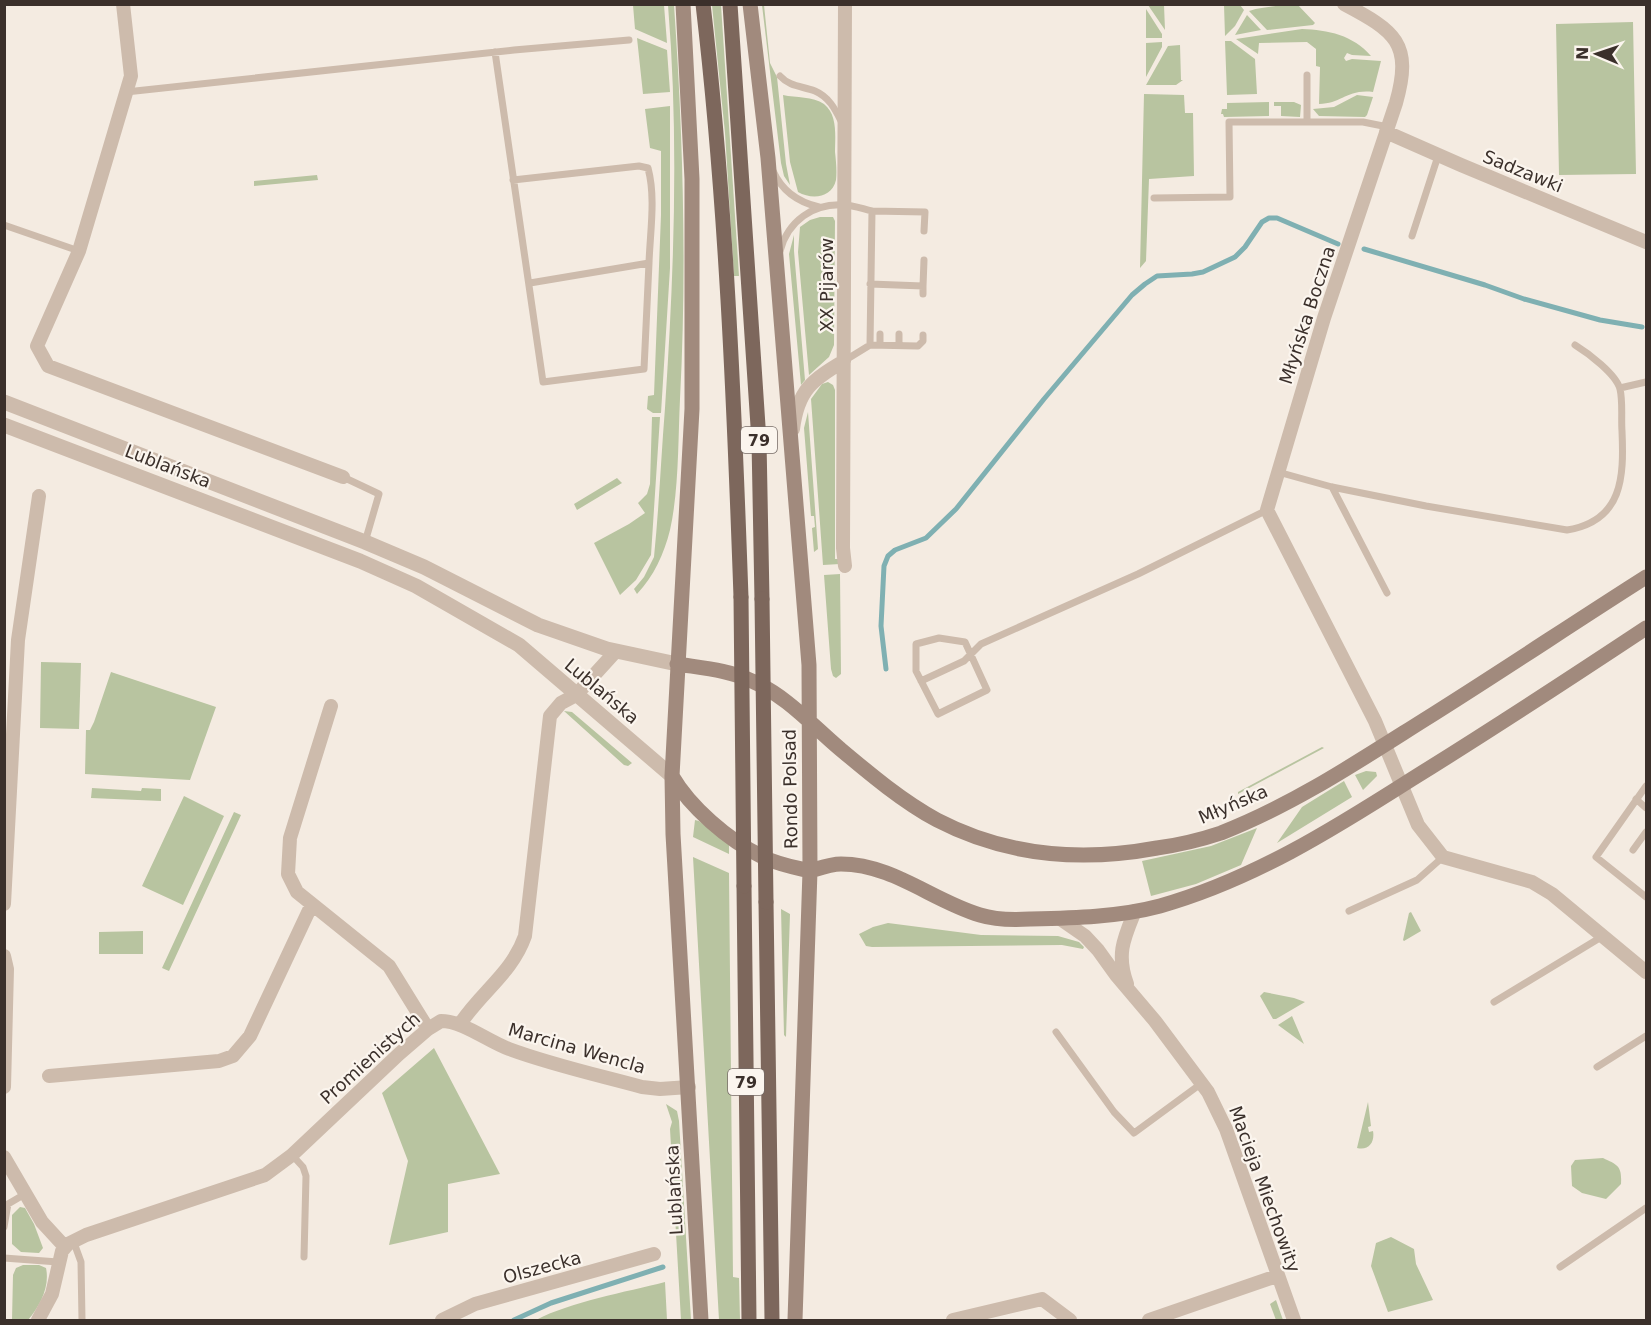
<svg xmlns="http://www.w3.org/2000/svg" width="1651" height="1325" font-family="'DejaVu Sans',sans-serif">
<style>
.green{fill:#b8c4a0}
.lines{fill:none;stroke-linecap:round;stroke-linejoin:round}
.stream{stroke:#7fb0b2;stroke-width:5}
.service{stroke:#cdbbac;stroke-width:7}
.minor{stroke:#cdbbac;stroke-width:14}
.tertiary{stroke:#cdbbac;stroke-width:15}
.secondary{stroke:#a18a7d;stroke-width:15}
.primary{stroke:#7d675c;stroke-width:15}
.primary-bridge{stroke:#7d675c;stroke-width:15}
.labels{text-anchor:middle;dominant-baseline:central;stroke-width:4.5;stroke-linejoin:round;paint-order:stroke}
.shield{fill:#fbf5ee;stroke:#756b66;stroke-width:1.5}
.shield-label{font-size:16px;font-weight:bold;fill:#3b302b}
.street-label{font-size:18px;fill:#3b302b;stroke:#fbf5ee}
</style>
<rect width="100%" height="100%" fill="#f4ebe1"/>
<path class="green" d="M1297,4L1315,23L1313,25L1267,30L1249,11C1258,7 1286,5 1297,4Z
M633,5H664L667,43L635,29Z
M668,5H674C683,136 687,267 680,399C678,440 679,490 670,530C664,554 654,576 637,594L634,589L644,577L654,557C659,508 661,458 665,408C674,273 679,139 668,5Z
M712,5H721L739,276H734L725,133Z
M762,5H764L770,63L777,77L786,164L790,185L784,176L781,163Z
M1148,5H1164L1165,30Z
M1224,5H1240L1244,10L1235,26L1225,36Z
M1146,9L1162,34V38H1146Z
M1247,15L1261,30L1235,35Z
M1633,22L1636,174L1559,175L1556,24Z
M1302,29C1328,30 1353,35 1371,56L1352,55L1347,53L1344,58L1346,61L1352,59L1381,61L1373,92C1346,89 1342,104 1319,104L1320,67L1316,66V49L1307,42L1259,43L1258,54L1236,39Z
M637,38L667,50L670,92L643,94Z
M1225,41H1231L1255,59L1257,94L1227,95Z
M1162,42V47L1146,77V43Z
M1180,45L1181,80H1183L1176,85H1146L1168,46Z
M1144,94L1184,95L1185,113H1193L1194,176L1149,179L1146,261L1140,268Z
M783,95C796,98 813,96 824,104C838,115 835,137 835,152C836,161 837,171 836,180C832,198 812,200 798,192L790,162Z
M1357,95L1373,97L1367,115L1365,117L1319,116L1313,109L1334,107Z
M1269,102V116L1224,117L1223,114H1221L1222,109H1227V103Z
M1274,102H1294L1301,105L1300,117L1281,116V106H1274Z
M670,106V268L661,413H653L647,409L648,396L654,395L661,215V151L650,148L645,109Z
M317,175L318,180L254,186V181Z
M820,217H833L835,221L834,345L829,357L809,375L798,252L800,227L810,220Z
M794,235V251L805,380L801,385L789,254Z
M828,382L833,385L835,390V559H839L840,564L823,565L811,399L822,384Z
M808,412L818,549L814,552L812,528L815,527L814,516H811L804,428Z
M652,417H660L651,555L636,580L620,595L594,543L629,524L645,513L638,503L647,494L650,484Z
M617,478L622,483L577,510L574,504Z
M840,574L841,674L836,678L833,676L831,669L824,575Z
M41,662L81,663L79,729L40,728Z
M111,672L216,707L190,780L85,774L86,730H90L94,722Z
M564,711L572,712L632,763L628,766L624,765Z
M1322,747L1324,748L1238,794V792Z
M1366,771L1376,772L1377,776L1363,790L1355,775Z
M1344,781L1352,797L1277,843L1302,807Z
M92,788L141,791L142,788L161,789V801L91,798Z
M184,796L224,816L183,905L142,886Z
M234,812L241,815L169,971L162,968Z
M695,820L699,821L729,844V854L693,837Z
M1257,828L1241,865L1196,884L1151,896L1142,861L1211,846Z
M693,857L729,873L733,1277L739,1278L740,1320H719Z
M781,909L790,914L786,1037L784,1035Z
M1411,912L1421,931L1404,941L1403,940L1409,913Z
M888,923L981,935L1058,936L1079,942L1084,947L1083,949L1062,945L872,947L866,946L859,934L873,927Z
M143,931V954H99V932Z
M1264,992L1294,998L1305,1002L1276,1019H1273L1260,996Z
M1292,1016L1304,1044L1278,1025Z
M434,1048L500,1174L448,1184V1232L389,1245L408,1161L382,1093Z
M1368,1102L1371,1126L1368,1127L1369,1132L1373,1131C1375,1142 1369,1151 1357,1148Z
M666,1104L677,1111L679,1121L691,1320H681L670,1129L672,1122Z
M1603,1158C1618,1165 1622,1166 1621,1184L1606,1199L1582,1193L1572,1186L1571,1166L1575,1160Z
M20,1207L25,1208L34,1224L43,1248L39,1253L21,1252L12,1244V1215Z
M1391,1237L1414,1249L1416,1264L1433,1300L1388,1312L1371,1266L1376,1243Z
M23,1265H39L46,1268C50,1287 40,1306 28,1320H12L13,1275L16,1268Z
M665,1282L667,1320H536C570,1302 626,1292 665,1282Z
M1276,1300L1283,1320H1276L1270,1304Z"/>
<g class="lines">
<path class="stream" d="M1364,249L1485,285L1524,299L1600,320L1642,327
M886,669L881,626L884,566L888,556L895,550L926,538L956,509L1044,399L1132,295L1145,284L1157,276L1192,274L1203,272L1235,257L1245,247L1262,222L1269,218H1277L1338,244
M514,1320L551,1303L663,1267"/>
<path class="service" d="M495,52L543,382L644,369L649,263L530,283
M1307,75V122
M780,76C790,87 802,86 815,91C829,97 835,109 841,121
M126,92L514,50L629,40
M773,171C782,191 797,202 819,207
M513,180L639,166L648,168C656,198 650,232 649,263
M1154,198L1230,197L1229,122H1363L1388,127
M872,211L925,212L924,231
M4,225L79,251
M1412,236L1438,156
M780,251C788,221 813,203 844,205C853,205 863,209 872,211L870,345L844,361
M870,284L923,286V294
M923,286L924,260
M899,334V345
M870,345L918,346L923,341V335
M880,345V334
M1620,388L1646,382
M1278,472L1332,487L1426,506L1567,530C1623,521 1624,477 1622,431C1621,418 1623,402 1620,389C1616,374 1588,353 1575,345
M343,477L379,494L365,542
M1332,487L1387,593
M939,638L965,642L987,690L938,714L916,671V644Z
M921,681L964,661L981,644L1138,574L1267,510
M1646,786L1596,857L1646,897
M1636,799L1646,808
M1633,850L1646,832
M1349,911L1417,880L1443,857
M1494,1002L1603,936
M1056,1032L1114,1112L1134,1133L1202,1083
M1597,1067L1646,1036
M292,1155L303,1167L306,1176L304,1257
M4,1227L8,1204L25,1194
M73,1240L81,1262L82,1320
M4,1258L58,1262
M1560,1267L1646,1208"/>
<path class="minor" d="M123,4L131,76L79,251L37,346L48,366L343,477
M1344,4C1395,31 1413,43 1396,103L1324,318L1267,510L1375,721L1418,825L1443,857L1532,882L1552,894L1646,972
M1386,132L1461,165L1646,242
M793,429C798,390 812,380 844,361
M845,566L843,548L845,4
M331,706L290,838L288,874L297,892L389,966L428,1029
M4,904L18,640L39,496
M1059,918L1085,936L1098,950L1116,975L1155,1021L1208,1092L1226,1129L1294,1320
M4,956L7,969L4,1087
M1127,984C1116,954 1124,938 1135,911
M460,1024C482,991 512,973 525,936L550,716L561,703L576,695L616,651
M49,1076L219,1061L233,1056L250,1036L312,904
M4,1157L42,1222L65,1247
M38,1320L52,1294L62,1251L68,1244L86,1235L265,1175L292,1155L399,1054L428,1029L441,1021C463,1021 487,1041 509,1049C552,1065 598,1075 642,1087L660,1089L689,1087
M442,1320L475,1304L654,1254
M953,1320L1042,1299L1070,1320
M1149,1320L1277,1276"/>
<path class="tertiary" d="M4,402L365,542L424,567L538,625L607,649L677,664
M4,425L360,561L416,586L519,645L672,776"/>
<path class="secondary" d="M683,4L692,179V409L672,776L673,834L701,1320
M750,4L768,158L809,665L810,871L795,1320
M677,664C702,668 729,670 752,681C785,695 812,725 839,748C870,774 902,801 937,820C1006,856 1081,862 1157,848C1179,845 1200,840 1221,833C1293,805 1359,761 1424,720C1499,673 1572,624 1646,577
M672,776C690,807 728,840 761,856C776,864 793,867 810,871
M810,871C820,868 831,864 841,864C892,864 933,901 980,915C996,920 1014,920 1030,919C1073,918 1119,917 1160,906C1252,880 1332,830 1412,779C1491,730 1569,679 1646,628"/>
<path class="primary" d="M703,4C726,201 734,399 741,597
M730,4L759,441L762,599
M744,886L749,1320
M766,902L772,1320"/>
<path class="primary-bridge" d="M741,597L744,886
M762,599L766,902"/>
</g>
<g class="labels">
<g class="shield">
<rect x="741" y="427" width="36" height="26" rx="4.5"/>
<rect x="728" y="1069" width="36" height="26" rx="4.5"/>
</g>
<g class="shield-label">
<text x="759" y="440">79</text>
<text x="746" y="1082">79</text>
</g>
<g class="street-label">
<text transform="translate(1523 171) rotate(22)">Sadzawki</text>
<text transform="translate(826 285) rotate(-90)">XX Pijarów</text>
<text transform="translate(1307 315) rotate(-72)">Młyńska Boczna</text>
<text transform="translate(168 466) rotate(21)">Lublańska</text>
<text transform="translate(602 691) rotate(40)">Lublańska</text>
<text transform="translate(790 789) rotate(-91)">Rondo Polsad</text>
<text transform="translate(1233 804) rotate(-23)">Młyńska</text>
<text transform="translate(577 1048) rotate(16)">Marcina Wencla</text>
<text transform="translate(370 1058) rotate(-42)">Promienistych</text>
<text transform="translate(1265 1189) rotate(70)">Macieja Miechowity</text>
<text transform="translate(674 1190) rotate(-93)">Lublańska</text>
<text transform="translate(542 1267) rotate(-15)">Olszecka</text>
</g>
</g>
<rect width="1651" height="1325" fill="none" stroke="#3b302b" stroke-width="12"/>
<g transform="translate(1597 54) rotate(272)" stroke="#fbf5ee" stroke-width="4.5" paint-order="stroke">
<path d="M0-4.5L10 22L0 15L-10 22Z" fill="#3b302b"/>
<text y="-9" font-size="16" font-weight="bold" text-anchor="middle" fill="#3b302b">N</text>
</g>
</svg>
